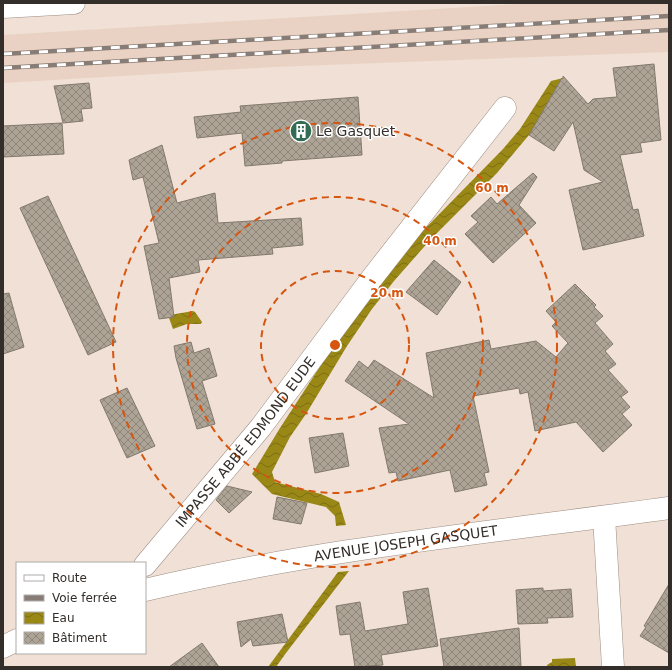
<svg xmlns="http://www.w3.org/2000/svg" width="672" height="670" font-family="'DejaVu Sans',sans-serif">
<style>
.built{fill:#e9d2c3}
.water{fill:url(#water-waves)}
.building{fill:url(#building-cross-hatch);stroke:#82796c}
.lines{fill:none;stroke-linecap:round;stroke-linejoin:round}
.minor-casing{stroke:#9c8d83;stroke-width:23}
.major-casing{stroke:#9c8d83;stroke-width:23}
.minor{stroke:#fff;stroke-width:22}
.major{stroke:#fff;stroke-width:22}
.rail-casing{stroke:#887d76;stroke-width:4.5}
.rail{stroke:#fff;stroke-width:3;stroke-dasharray:9;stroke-linecap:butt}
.ring{fill:none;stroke:#d6550f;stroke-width:2;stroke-dasharray:7 5}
.labels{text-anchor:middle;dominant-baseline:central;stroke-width:3;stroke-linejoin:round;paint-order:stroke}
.poi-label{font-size:14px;fill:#342e2a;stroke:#fff;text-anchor:start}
.street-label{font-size:14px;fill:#342e2a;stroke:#fff}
.centre{fill:#d6550f;stroke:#fff;stroke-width:2}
.ring-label{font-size:12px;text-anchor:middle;font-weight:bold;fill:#d6550f;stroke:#fff;stroke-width:3;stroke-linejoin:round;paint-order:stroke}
</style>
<defs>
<pattern id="water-waves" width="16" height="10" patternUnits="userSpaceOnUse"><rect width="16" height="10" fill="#998716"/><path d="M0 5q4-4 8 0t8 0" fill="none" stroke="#7e6f14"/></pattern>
<pattern id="building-cross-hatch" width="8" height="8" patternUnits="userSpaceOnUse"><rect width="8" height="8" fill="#aea496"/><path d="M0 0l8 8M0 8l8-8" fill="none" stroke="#8e867b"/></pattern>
</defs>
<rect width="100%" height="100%" fill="#f0e0d5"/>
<path class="built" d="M537,3H669V52L274,67L3,83V35Z"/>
<path class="water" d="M563,78L529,135L497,173L431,239L394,281L372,309L347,346L306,414L290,437L272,472L275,482L321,494L339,502L346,525L336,526L335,516L326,507L272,494L252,474L280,428L362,302L406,248L503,149L520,129L551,81Z
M193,311L195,312L202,322L201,324H187L173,329L169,318L170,315Z
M349,571L286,653L276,667H268L338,572Z
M575,658L576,667H547V665L552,662V659Z"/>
<path class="building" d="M654,64L661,140L640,143L642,152L620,155L633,210L638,209L644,236L583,250L569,190L603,182L584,170L573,122L554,151L529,135L562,78L563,79V76L588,104L593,99L617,97L613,68Z
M89,83L92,108L81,109L83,121L63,123L54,86Z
M358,97L362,155L282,161V163L245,166L242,133L197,138L194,117L241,112L240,106Z
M62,123L64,154L3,157V126Z
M162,145L177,203L215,193L218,223L301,218L303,245L272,248L273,254L198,260L200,272L169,278L174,317L159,319L144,246L159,243L143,177L133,180L129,160Z
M533,173L537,177L519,205L536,223L493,263L465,234L478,222L471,216L491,197L497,204Z
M48,196L116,342L88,355L20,208Z
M434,260L461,282L437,315L406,292Z
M575,284L596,305L594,307L603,316L595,323L613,344L605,351L616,364L608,370L628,392L621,397L630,407L622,414L632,425L603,452L576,422L535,431L528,392L520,394L519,388L473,396L489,472L484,473L487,485L455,492L450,470L398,481L396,472L389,473L379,428L409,424L345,381L359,361L368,368L374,360L434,398L426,353L489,340L491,349L536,341L556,357L568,343L552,326L556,322L546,311Z
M9,293L24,347L3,354V294Z
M191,342L194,353L209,348L217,376L202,381L215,424L197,429L176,358L174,346Z
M127,388L155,446L127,458L100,400Z
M343,433L349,466L315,473L309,438Z
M227,486L252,492L229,513L216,500Z
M277,497L307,503L301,524L273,519Z
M669,584V653L640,636L646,627L644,626Z
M428,588L438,646L381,655L383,665L355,667L350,634L340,635L336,606L360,602L365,631L408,624L403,592Z
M543,588V591L571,589L573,617L547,618L548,623L518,624L516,590Z
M282,614L288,642L253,646L251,639L241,647L237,622Z
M519,628L521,667H444L440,639Z
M202,643L219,667H169Z"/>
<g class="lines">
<g class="minor-casing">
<g id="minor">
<path d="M3,7L74,3"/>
<path d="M604,517L613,667"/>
<path id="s1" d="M145,565L261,427L372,278L505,108"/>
</g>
</g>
<g class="major-casing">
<g id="major">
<path id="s2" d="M145,590C317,549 494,532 669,508"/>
<path d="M3,647L17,640"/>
</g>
</g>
<use href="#minor" class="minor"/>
<use href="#major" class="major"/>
<g class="rail-casing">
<path id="rail" d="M3,54L669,16
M3,68L669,30"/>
</g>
<use href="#rail" class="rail"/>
</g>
<g class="ring">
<circle cx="335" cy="345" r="74"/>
<circle cx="335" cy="345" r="148"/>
<circle cx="335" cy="345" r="222"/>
</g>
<defs>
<g id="building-disc" transform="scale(1.15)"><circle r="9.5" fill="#336c54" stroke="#fff"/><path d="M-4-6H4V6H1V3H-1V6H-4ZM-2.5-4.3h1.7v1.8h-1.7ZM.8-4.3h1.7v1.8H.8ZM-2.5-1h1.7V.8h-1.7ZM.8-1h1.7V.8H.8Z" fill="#fff"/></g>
</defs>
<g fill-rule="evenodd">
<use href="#building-disc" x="301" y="131"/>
</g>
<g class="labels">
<g class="poi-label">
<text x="316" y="131">Le Gasquet</text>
</g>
<g class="street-label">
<text stroke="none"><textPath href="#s1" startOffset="159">IMPASSE ABBÉ EDMOND EUDE</textPath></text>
<text stroke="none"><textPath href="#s2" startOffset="265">AVENUE JOSEPH GASQUET</textPath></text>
</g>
</g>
<circle cx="335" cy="345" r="6" class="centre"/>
<g class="ring-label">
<text x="492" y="192">60 m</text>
<text x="440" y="245">40 m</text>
<text x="387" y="297">20 m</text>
</g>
<rect width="672" height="670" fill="none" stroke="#342e2a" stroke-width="8"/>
<rect x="16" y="562" width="130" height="92" fill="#ffffff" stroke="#aeabaa"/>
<rect x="24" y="575" width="20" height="6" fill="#ffffff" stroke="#aeabaa"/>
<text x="52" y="582" font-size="12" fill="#342e2a">Route</text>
<rect x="24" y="595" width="20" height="6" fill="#887d76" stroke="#aeabaa"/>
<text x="52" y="602" font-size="12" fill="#342e2a">Voie ferrée</text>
<rect x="24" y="612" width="20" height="12" fill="url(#water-waves)" stroke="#aeabaa"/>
<text x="52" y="622" font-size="12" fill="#342e2a">Eau</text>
<rect x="24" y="632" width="20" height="12" fill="url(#building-cross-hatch)" stroke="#aeabaa"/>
<text x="52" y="642" font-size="12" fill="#342e2a">Bâtiment</text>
</svg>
